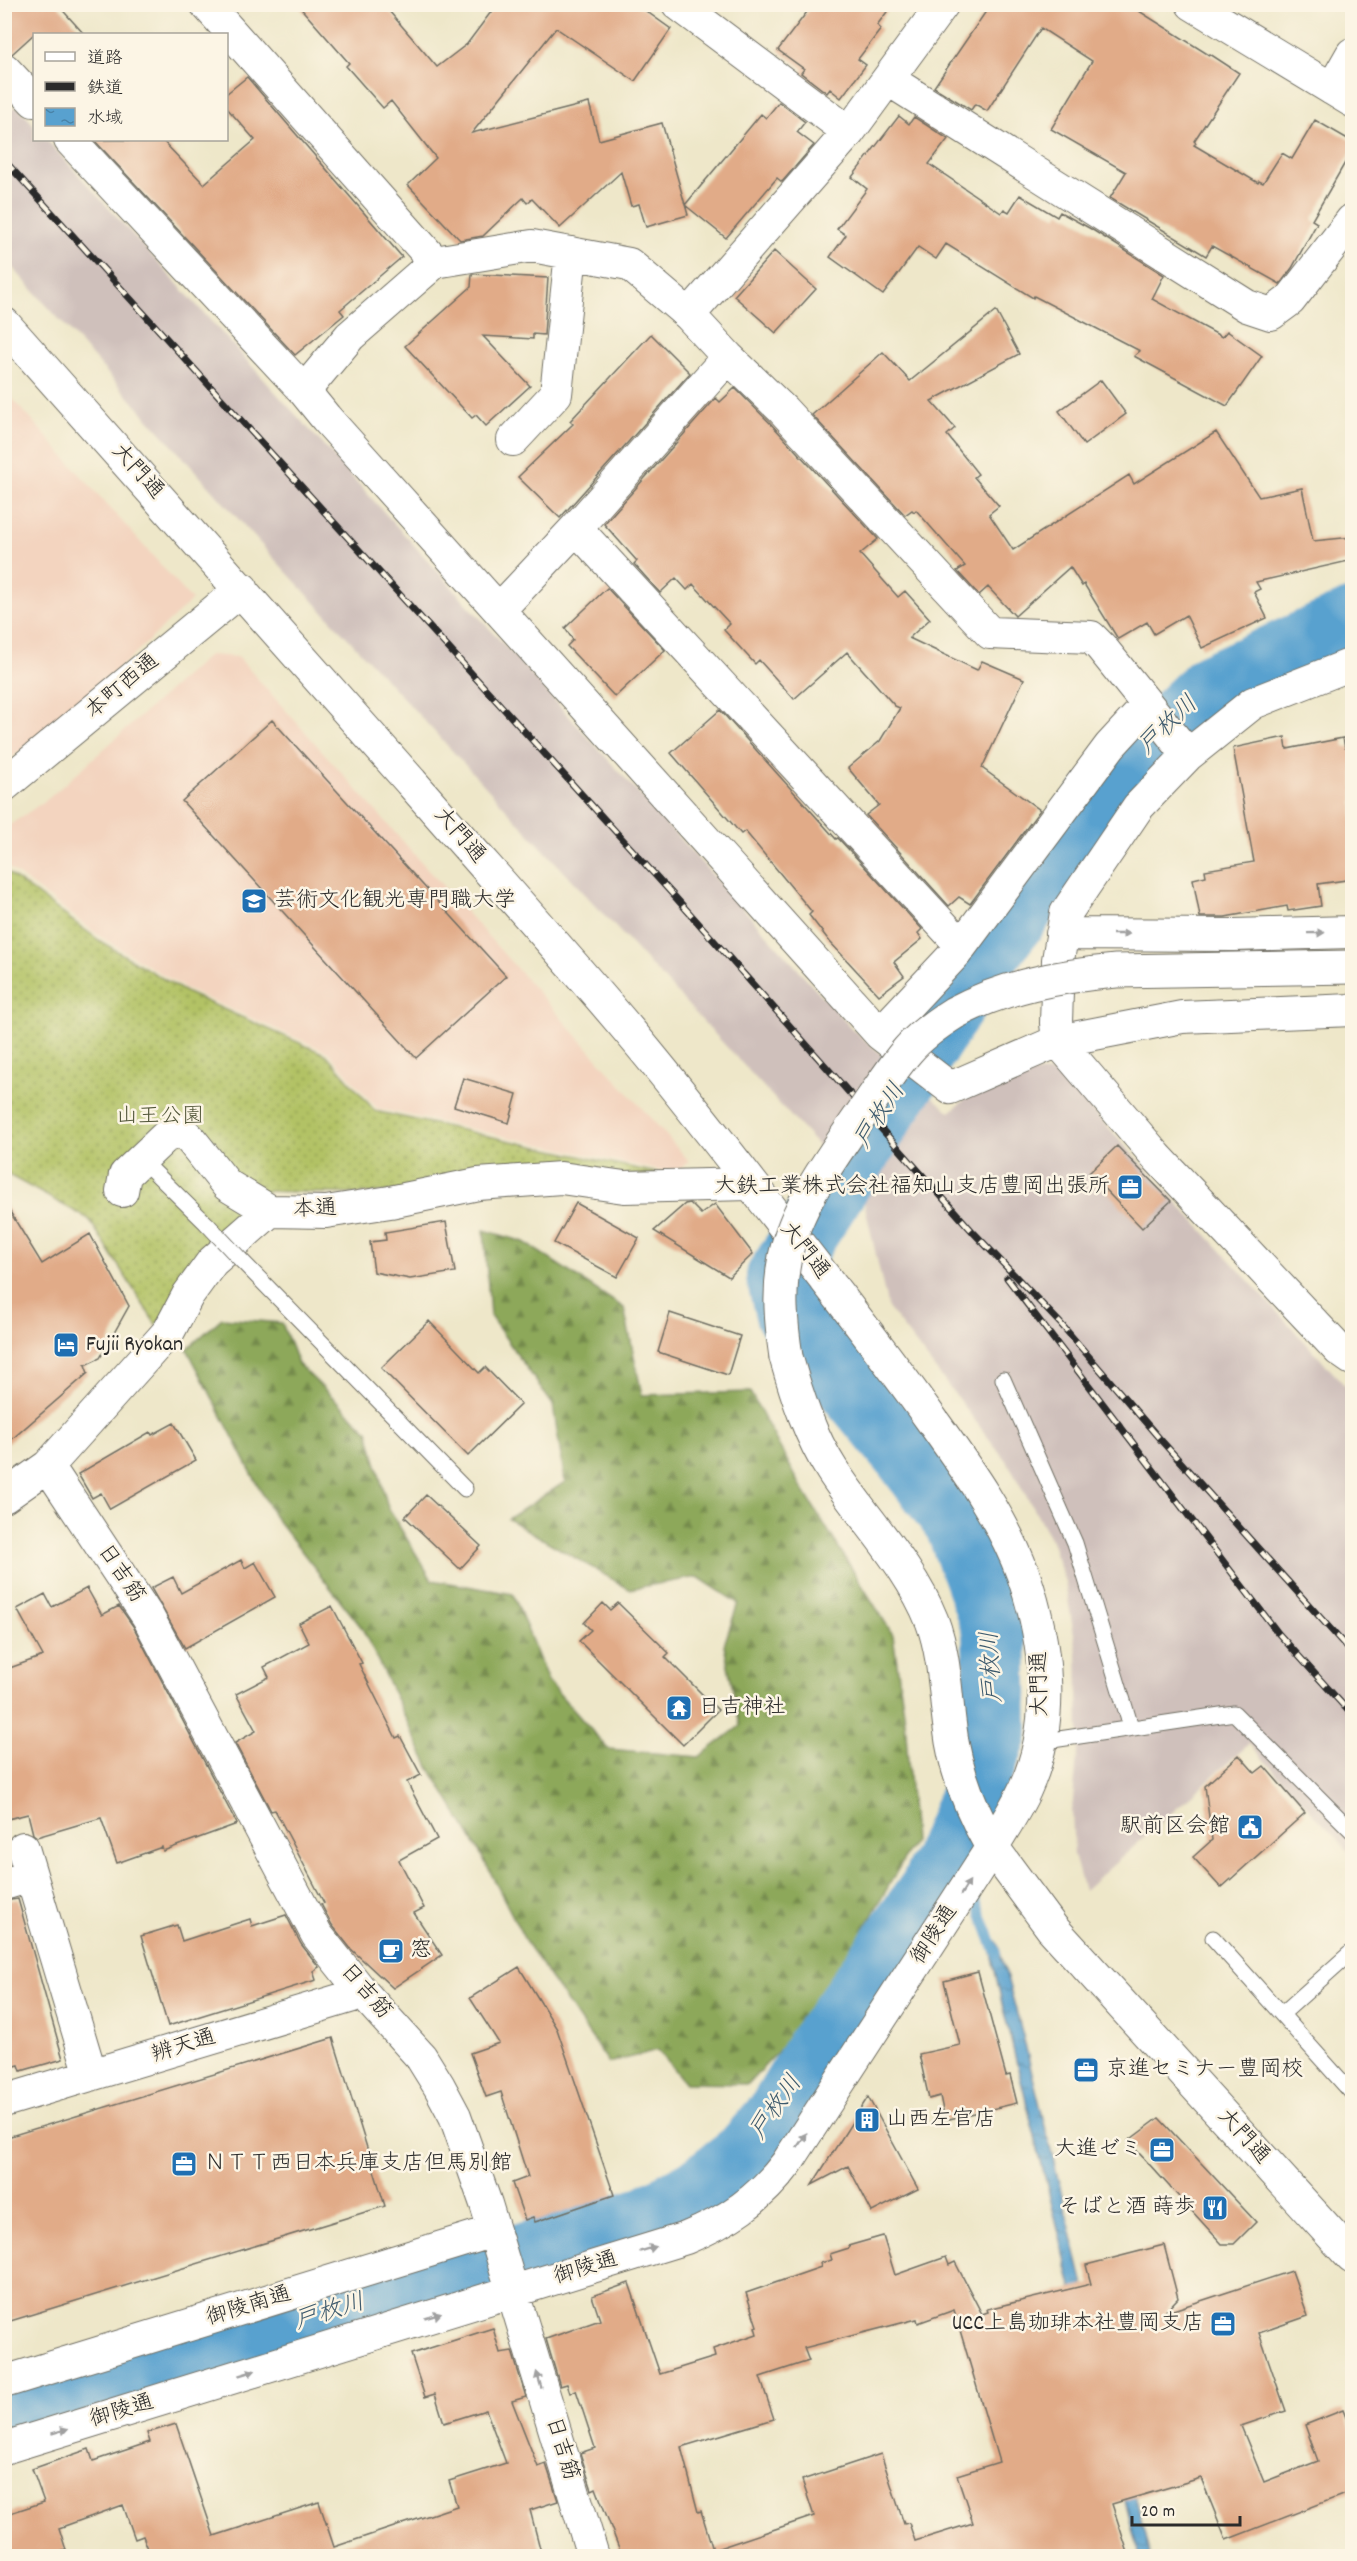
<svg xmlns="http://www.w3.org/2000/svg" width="1357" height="2561" font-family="Dekko,'Klee One',sans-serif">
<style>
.built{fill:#f3d4bf}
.industrial{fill:#cfc0bb}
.grass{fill:url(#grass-dots);stroke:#6e7648;stroke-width:1.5}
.forest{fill:url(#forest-firs);stroke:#5c6a42;stroke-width:1.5}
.water{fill:url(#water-ripples);stroke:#42667d;stroke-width:1.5}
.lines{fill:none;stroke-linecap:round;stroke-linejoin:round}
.stream{stroke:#58a1cf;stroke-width:10}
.river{stroke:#58a1cf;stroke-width:64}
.building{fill:#e1ab88;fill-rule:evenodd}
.lane-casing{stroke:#6f6d62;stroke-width:17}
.street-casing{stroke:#6f6d62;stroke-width:34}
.secondary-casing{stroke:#6f6d62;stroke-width:35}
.lane{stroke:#fff;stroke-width:15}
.street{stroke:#fff;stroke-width:32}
.secondary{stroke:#fff;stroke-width:33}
.rail-casing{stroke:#2b2b2b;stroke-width:7}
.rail{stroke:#fcf5e5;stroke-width:4.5;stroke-dasharray:14;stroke-linecap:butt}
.lane-bridge-casing{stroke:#6f6d62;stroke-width:17;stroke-linecap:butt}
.secondary-bridge-casing{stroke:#6f6d62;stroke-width:35;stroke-linecap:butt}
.lane-bridge{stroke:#fff;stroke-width:15}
.secondary-bridge{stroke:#fff;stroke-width:33}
.oneway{fill:#a0a0a0}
.labels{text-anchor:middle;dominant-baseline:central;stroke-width:5;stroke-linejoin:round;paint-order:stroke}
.street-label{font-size:22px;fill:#2b2b2b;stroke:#fcf5e5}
.poi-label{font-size:22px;fill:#2b2b2b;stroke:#fcf5e5;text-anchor:start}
.park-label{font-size:22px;fill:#54583c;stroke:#fcf5e5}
.water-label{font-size:24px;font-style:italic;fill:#3d5a6d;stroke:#fcf5e5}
</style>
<defs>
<pattern id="grass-dots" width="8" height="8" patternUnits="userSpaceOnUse" patternTransform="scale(1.5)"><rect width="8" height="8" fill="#b2c265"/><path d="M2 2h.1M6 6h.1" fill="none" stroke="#919e53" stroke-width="1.8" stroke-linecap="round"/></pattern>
<pattern id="forest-firs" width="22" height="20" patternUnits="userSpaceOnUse" patternTransform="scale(1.5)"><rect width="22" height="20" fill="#8da85a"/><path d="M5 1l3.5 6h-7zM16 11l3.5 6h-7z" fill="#73894b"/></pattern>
<pattern id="water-ripples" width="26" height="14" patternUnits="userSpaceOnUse" patternTransform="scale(1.5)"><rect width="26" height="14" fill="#58a1cf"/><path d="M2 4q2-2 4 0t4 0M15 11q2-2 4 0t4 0" fill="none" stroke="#4983a8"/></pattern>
</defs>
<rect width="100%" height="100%" fill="#fcf5e5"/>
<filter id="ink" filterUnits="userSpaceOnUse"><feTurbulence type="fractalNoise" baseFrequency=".0167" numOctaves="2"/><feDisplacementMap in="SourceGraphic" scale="12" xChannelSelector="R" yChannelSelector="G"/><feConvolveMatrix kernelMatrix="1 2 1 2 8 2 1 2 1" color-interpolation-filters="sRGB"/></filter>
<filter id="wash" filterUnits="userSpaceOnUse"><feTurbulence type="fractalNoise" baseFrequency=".008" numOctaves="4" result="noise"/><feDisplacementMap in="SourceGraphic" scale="24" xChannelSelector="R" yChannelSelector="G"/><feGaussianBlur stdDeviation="1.35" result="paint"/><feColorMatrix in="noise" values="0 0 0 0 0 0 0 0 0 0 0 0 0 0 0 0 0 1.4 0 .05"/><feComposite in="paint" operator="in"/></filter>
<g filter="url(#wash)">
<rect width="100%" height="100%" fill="#eee7c9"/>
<path class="built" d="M4,389L192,600L60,724L5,762Z
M209,655L238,657L690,1162L671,1173L377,1108L328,1052L188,990L101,937L5,865L4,829L49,798Z"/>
<path class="industrial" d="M17,106L34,125V140H47L853,1030L950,1112L976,1090L1022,1072L1058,1073L1349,1390L1352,1391V1855L1249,1744L1084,1891L1074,1855L1072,1811L1079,1734L1077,1652L1065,1582L1050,1538L1007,1462L888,1308L862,1193L267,551L5,259L4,114Z"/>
<path class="grass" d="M4,870L100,941L187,993L327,1055L375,1111L661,1174L355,1194L267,1191L156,1325L89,1219L5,1173Z"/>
<path class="forest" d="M484,1230L524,1242L624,1308L642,1395L750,1392L803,1490L893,1635L905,1720L914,1841L821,2005L748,2084L685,2083L658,2050L609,2063L527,1944L482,1856L429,1767L362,1628L274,1516L187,1349L222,1318L282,1323L298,1364L368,1431L388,1508L432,1580L513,1594L548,1681L608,1749L699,1757L740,1726L724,1645L738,1603L698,1577L629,1589L508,1519L565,1482L553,1405L490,1316Z"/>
<path class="water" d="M997,1941L1023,2036L1150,2556H1139L1003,2008L989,1943Z"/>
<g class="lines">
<path class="stream" d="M953,1842L996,1953"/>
<path class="river" d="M4,2411L647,2217L697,2190L745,2153L777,2116L815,2052L931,1889L953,1842L996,1734L994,1628L956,1523L904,1454L787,1314L778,1277L979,965L1020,912L1059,851L1088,813L1140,753L1211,685L1352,621"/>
</g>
<g id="blocks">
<path class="building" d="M4,4H57L84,34H34L12,54L4,52Z
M297,4H383L437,67L467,44L497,4H636L671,29L635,81L556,28L472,133L589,103L599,140L662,123L688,215L646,227L639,204L631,206L621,172L560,228L532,199L527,203L523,198L483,236L460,240L408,185L436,158L391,101L383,108L346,66L349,63Z
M813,4H893L877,25L881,29L858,59L866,65L841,98L830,89L827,93L801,73L804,69L778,50Z
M991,4H1128L1209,55L1210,54L1239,73L1194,141L1196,143L1194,145L1258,183L1259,181L1263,183L1282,153L1292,159L1315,120L1353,142V149L1312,220L1317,223L1292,268L1280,284L1212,246L1206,256L1110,198L1126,172L1051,129L1092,61L1041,28L987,111L975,104L971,110L934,87Z
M247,77L402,257L340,310L344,315L295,355L94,140H162L204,184L255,140L226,107V94Z
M779,102L805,122L797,132L814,145L782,182L777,178L726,238L685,205L761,114L766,118Z
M899,116L909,124L914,117L948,139L929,164L1001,213L1004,209L1009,212L1020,195L1057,217L1060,212L1091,229L1164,275L1152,299L1222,337L1227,331L1262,356L1227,406L1134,356L1140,351L1034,296L1033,298L946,244L936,259L918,247L883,295L830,257L846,235L837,229L867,189L852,177Z
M774,251L816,289L776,333L734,296Z
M472,274L548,278L544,335L533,334V339L483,336L530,386L486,426L476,415L472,418L405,346L471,287Z
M996,311L1019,354L931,401L955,428L947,435L978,474L974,477L999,506L989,514L1013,550L1129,475L1134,484L1216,432L1259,497L1302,488L1313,541L1353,537V560L1256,582L1260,589L1254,592L1267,618L1202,648L1186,615L1154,634L1147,622L1118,639L1084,584L1082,586L1070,567L1015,616L988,587L979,595L957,571L965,566L916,510L914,512L912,510L905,515L812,415L883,352L910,381Z
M651,334L690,373L560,518L518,477L573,424L570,421Z
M1101,380L1126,414L1084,445L1059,411Z
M735,388L770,423L878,539L860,554L898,597L905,591L930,619L909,638L977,670L982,661L1024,679L982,768L1040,810L970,904L959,897L949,906L866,815L879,805L848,768L880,741L900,708L895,706L847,652L794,699L759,660L755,664L724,630L730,624L693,584L687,590L676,578L660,593L634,564L637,561L604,524L716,398L720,402Z
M607,588L665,650L615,697L567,646L573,640L565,628Z
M720,710L836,839L838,838L922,929L918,933L922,939L894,962L904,976L879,995L830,942L809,915L812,912L745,831L741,834L671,753Z
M272,720L506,976L416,1058L182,801Z
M1285,737L1287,749L1343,738L1345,748L1353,747V879L1318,884L1321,906L1288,911L1287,906L1225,917H1200L1193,879L1206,876L1205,870L1254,862L1233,748Z
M463,1078L517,1094L509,1123L454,1106Z
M1117,1146L1171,1201L1142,1228L1089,1173Z
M4,1202L42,1264L90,1234L129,1306L100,1358L85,1365L88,1373L4,1446Z
M576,1203L639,1238L617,1277L554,1243Z
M690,1203L701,1214L715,1204L753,1254L729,1277L654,1231L685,1204Z
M446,1222L455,1272L410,1279L374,1272L370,1242L386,1240L385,1232Z
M670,1313L740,1336L728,1375L658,1352Z
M429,1321L479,1373L485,1367L521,1404L468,1456L381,1368Z
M174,1423L196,1460L110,1509L101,1493L92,1498L78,1474L150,1432L152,1435Z
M426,1495L481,1546L460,1569L405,1517Z
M241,1560L245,1568L255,1562L275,1597L185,1648L151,1588L173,1577L181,1593Z
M87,1588L102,1615L119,1606L133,1626L237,1824L163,1851L162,1847L117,1863L101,1818L37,1837L33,1834L28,1814L4,1820V1670L43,1656L17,1609L45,1594L52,1607Z
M603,1603L610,1610L618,1603L669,1653L665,1657L718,1710L683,1745L579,1641L591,1630L584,1623Z
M332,1606L362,1663L359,1664L396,1738L400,1736L421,1775L407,1782L437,1839L399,1860L424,1908L414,1913L442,1955L393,1988L351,1949L332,1925L321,1904L324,1903L275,1810L271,1811L235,1743L256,1731L236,1694L269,1677L264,1667L309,1643L299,1623Z
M1239,1755L1255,1773L1264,1766L1305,1813L1221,1888L1193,1857L1212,1840L1205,1786Z
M18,1899L63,2059L21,2071L19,2065L4,2069V1901Z
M286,1915L301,1944L319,1967L313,1971L316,1980L168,2026L141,1936L177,1925L182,1941L250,1919L252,1926Z
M519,1967L557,2029L614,2195L535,2222L533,2217L525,2220L512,2183L528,2177L501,2092L486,2097L470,2053L499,2043L470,1998Z
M978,1972L1006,2076L1010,2075L1017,2103L945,2120L940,2096L929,2099L919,2054L960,2045L944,1981Z
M333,2038L385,2206L4,2323V2138Z
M868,2097L918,2189L872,2212L848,2166L812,2185Z
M1159,2118L1256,2222L1234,2244H1222L1128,2141Z
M883,2236L895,2275L946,2257L949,2265L955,2262L982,2314L988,2312L987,2309L1091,2284L1086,2265L1164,2245L1178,2298L1164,2313L1292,2271L1308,2316L1259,2333L1286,2411L1241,2426L1264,2482L1318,2461L1305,2425L1343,2410L1353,2435V2491L1226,2540L1201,2478L1112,2504L1129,2556H622L596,2488L592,2490L580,2453L595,2448L576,2390L570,2393L567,2384L560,2386L546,2339L600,2320L592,2296L629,2283L660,2374L715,2357L713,2349L757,2334L755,2327L757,2326L746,2293L821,2267L820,2263L832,2260L830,2254L849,2248L848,2246ZM954,2310L999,2462L957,2475L973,2523L915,2541L909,2523L904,2524L881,2454L802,2480L814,2516L713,2550L701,2511L698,2512L681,2447L774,2419L760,2377L809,2361L804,2348L917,2319L918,2323Z
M493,2328L500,2353L512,2351L526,2397L512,2401L538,2467L546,2464L558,2501L530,2510L542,2556H151L143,2536L135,2539L123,2505L59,2528L66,2550L48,2556H4V2515L44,2502L32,2469L89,2449L93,2461L150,2442L147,2433L176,2424L214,2536L319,2502L334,2547L457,2506L449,2481L506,2463L486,2410L444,2423L435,2394L425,2397L411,2354Z"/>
</g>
</g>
<g filter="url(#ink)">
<use href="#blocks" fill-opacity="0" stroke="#6f6d62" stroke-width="1.5"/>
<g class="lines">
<g class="lane-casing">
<path id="lane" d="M141,1159L207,1224
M242,1261L465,1489
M1003,1379L1075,1543L1131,1727
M1039,1742L1234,1713L1352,1831
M1213,1938L1352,2093
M1282,2014L1349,1954L1352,1958"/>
</g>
<g class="street-casing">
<path id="street" d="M206,4L435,262L350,336L304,391L326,418L880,1034L950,1088L1058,1041L1157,1157L1339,1350L1352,1359
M678,4L849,132
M943,4L849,132L689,315L728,357L783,410L990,633L1091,637L1101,647L1188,755
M1192,4L1352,101
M4,69L34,101
M889,80L1247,306L1271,314L1290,300L1352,220
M1332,89L1352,54
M70,140L304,391
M435,262L532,246L629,264L689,315
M513,440L556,394L571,253
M576,528L728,357
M499,610L576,528L961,945
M1352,664L1253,703L1188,755L1138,807L1066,913L1058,960L1056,1023L1058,1041L1182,1017L1352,1010
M1062,934L1234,935L1352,932
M880,1034L956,953L1110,746L1147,706
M122,1191L125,1175L165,1137L181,1130L191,1140L227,1185L270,1211
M48,1466L148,1617L317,1935L363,1993L421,2057L439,2086L455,2116L486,2204L593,2556
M4,1497L48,1466L169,1331L188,1295L212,1262L270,1211L326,1212L390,1202L478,1184L561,1178L624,1187L751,1184
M23,1848L91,2075
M4,1884L31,1876
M4,2101L363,1993
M4,2382L494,2231
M4,2448L686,2238C728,2221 760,2199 787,2163L992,1847"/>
</g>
<g class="secondary-casing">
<path id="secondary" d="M4,324C141,476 276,629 411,782C480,861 551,939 619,1019C679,1089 735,1163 792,1236C839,1296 886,1356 931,1419C966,1468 1002,1517 1023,1574C1047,1642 1056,1722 1025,1789C1016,1809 1003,1828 992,1847L1052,1928L1352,2257
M4,785L242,589
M786,1357C797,1396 810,1436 832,1470C865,1521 909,1564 932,1621C945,1656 945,1693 950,1728C955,1772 971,1810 992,1847"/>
</g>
<use href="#lane" class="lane"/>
<use href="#street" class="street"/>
<use href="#secondary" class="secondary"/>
<g class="rail-casing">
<path id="rail" d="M4,160L676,898L973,1232L1060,1323L1159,1438L1352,1653
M1007,1278L1278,1633L1352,1715"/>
</g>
<use href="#rail" class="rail"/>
<g class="lane-bridge-casing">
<path id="lane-bridge" d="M207,1224L242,1261"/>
</g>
<g class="secondary-bridge-casing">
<path id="secondary-bridge" d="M786,1357C781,1323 778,1292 785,1257C797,1201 838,1149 870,1102C882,1085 894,1066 908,1050C920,1036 938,1023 954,1013C1004,986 1060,976 1116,971L1352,967"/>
</g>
<use href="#lane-bridge" class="lane-bridge"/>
<use href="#secondary-bridge" class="secondary-bridge"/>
</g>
<defs><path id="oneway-solid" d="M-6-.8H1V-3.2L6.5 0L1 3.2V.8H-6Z" transform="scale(1.5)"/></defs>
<g class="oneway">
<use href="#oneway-solid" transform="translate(1316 933) rotate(-1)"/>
<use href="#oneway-solid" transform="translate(1121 934)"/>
<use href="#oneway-solid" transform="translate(965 1888) rotate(-57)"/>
<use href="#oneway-solid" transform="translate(802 2140) rotate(-56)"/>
<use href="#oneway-solid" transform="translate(648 2249) rotate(-17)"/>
<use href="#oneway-solid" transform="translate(433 2316) rotate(-17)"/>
<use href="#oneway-solid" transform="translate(247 2373) rotate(-17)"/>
<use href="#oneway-solid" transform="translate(539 2380) rotate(-107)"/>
<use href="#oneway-solid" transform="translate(60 2431) rotate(-17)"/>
</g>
</g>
<defs>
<g id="school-square" transform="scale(1.35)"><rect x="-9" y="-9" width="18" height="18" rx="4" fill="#1f6fb2" stroke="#fcf5e5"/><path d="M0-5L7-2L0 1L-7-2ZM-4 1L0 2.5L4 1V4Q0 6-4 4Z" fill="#fff"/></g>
<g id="office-square" transform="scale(1.35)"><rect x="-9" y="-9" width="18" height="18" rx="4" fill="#1f6fb2" stroke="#fcf5e5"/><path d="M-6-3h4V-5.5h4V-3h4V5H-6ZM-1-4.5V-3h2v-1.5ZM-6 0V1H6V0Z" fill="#fff"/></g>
<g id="hotel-square" transform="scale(1.35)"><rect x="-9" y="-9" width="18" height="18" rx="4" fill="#1f6fb2" stroke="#fcf5e5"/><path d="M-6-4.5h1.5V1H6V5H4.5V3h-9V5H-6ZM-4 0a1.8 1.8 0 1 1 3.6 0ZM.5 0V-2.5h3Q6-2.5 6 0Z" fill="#fff"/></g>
<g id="temple-square" transform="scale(1.35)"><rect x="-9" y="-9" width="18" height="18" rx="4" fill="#1f6fb2" stroke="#fcf5e5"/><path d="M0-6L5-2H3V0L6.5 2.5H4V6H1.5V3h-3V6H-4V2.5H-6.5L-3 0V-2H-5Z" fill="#fff"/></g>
<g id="civic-square" transform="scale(1.35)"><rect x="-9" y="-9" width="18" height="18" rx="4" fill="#1f6fb2" stroke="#fcf5e5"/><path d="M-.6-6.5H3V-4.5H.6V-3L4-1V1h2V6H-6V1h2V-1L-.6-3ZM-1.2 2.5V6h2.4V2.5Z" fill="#fff"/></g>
<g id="cafe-square" transform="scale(1.35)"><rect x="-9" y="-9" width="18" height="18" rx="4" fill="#1f6fb2" stroke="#fcf5e5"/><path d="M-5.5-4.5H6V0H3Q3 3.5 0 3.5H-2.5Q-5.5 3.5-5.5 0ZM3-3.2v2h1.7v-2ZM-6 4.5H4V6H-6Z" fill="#fff"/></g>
<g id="building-square" transform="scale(1.35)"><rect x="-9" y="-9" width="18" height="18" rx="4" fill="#1f6fb2" stroke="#fcf5e5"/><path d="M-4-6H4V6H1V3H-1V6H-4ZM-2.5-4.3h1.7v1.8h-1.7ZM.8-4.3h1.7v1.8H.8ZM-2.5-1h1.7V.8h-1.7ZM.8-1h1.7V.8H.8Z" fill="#fff"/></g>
<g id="restaurant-square" transform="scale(1.35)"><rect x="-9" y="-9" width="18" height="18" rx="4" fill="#1f6fb2" stroke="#fcf5e5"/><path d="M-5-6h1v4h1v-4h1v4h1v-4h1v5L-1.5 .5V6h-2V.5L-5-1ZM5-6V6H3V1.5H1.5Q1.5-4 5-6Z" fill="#fff"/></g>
</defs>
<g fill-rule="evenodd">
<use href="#school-square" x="254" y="901"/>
<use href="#office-square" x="1130" y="1187"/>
<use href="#hotel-square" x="66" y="1345"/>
<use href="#temple-square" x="679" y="1708"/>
<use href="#civic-square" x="1250" y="1827"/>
<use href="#cafe-square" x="391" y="1951"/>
<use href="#office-square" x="1086" y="2070"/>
<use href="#building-square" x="867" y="2120"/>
<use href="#office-square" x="1162" y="2150"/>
<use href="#office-square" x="184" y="2164"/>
<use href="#restaurant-square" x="1215" y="2208"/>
<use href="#office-square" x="1223" y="2324"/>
</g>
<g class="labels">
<g class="street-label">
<text transform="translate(137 472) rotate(48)">大門通</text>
<text transform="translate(123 687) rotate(-40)">本町西通</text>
<text transform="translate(459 836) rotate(49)">大門通</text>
<text transform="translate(315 1210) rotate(-2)">本通</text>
<text transform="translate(804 1251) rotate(52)">大門通</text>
<text transform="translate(120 1574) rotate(56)">日吉筋</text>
<text transform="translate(1041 1684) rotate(-91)">大門通</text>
<text transform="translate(935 1935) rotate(-57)">御陵通</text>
<text transform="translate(365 1992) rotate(49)">日吉筋</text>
<text transform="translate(184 2047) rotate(-17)">辨天通</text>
<text transform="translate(1243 2137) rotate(48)">大門通</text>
<text transform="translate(586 2269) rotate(-17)">御陵通</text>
<text transform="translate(249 2307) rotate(-17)">御陵南通</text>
<text transform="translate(122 2412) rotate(-17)">御陵通</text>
<text transform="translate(561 2449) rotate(73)">日吉筋</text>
</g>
<g class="poi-label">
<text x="274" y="901">芸術文化観光専門職大学</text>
<text x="1110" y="1187" text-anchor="end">大鉄工業株式会社福知山支店豊岡出張所</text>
<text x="86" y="1345">Fujii Ryokan</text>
<text x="698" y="1708">日吉神社</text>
<text x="1230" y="1827" text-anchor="end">駅前区会館</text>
<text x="410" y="1951">窓</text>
<text x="1106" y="2070">京進セミナー豊岡校</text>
<text x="886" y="2120">山西左官店</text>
<text x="1142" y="2150" text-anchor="end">大進ゼミ</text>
<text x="204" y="2164">ＮＴＴ西日本兵庫支店但馬別館</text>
<text x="1196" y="2208" text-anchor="end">そばと酒 蒔歩</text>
<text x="1204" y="2324" text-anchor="end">UCC上島珈琲本社豊岡支店</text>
</g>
<g class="park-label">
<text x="160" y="1117">山王公園</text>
</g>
<g class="water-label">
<text transform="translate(1169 726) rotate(-44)">戸枚川</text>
<text transform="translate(881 1116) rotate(-57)">戸枚川</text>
<text transform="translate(993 1667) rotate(-93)">戸枚川</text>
<text transform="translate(777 2108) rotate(-55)">戸枚川</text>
<text transform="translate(330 2313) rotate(-17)">戸枚川</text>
</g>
</g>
<rect width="1357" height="2561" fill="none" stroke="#fcf5e5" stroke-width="24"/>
<rect x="33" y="33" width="195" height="108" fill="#fcf5e5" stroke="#a8a49b" stroke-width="1.5"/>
<rect x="45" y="52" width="30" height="9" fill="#ffffff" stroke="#a8a49b" stroke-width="1.5"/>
<text x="87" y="63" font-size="18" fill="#2b2b2b">道路</text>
<rect x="45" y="82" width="30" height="9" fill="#2b2b2b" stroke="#a8a49b" stroke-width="1.5"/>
<text x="87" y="93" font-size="18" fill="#2b2b2b">鉄道</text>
<rect x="45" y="108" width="30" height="18" fill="url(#water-ripples)" stroke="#a8a49b" stroke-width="1.5"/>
<text x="87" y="123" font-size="18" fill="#2b2b2b">水域</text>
<path d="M1132 2516v9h108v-9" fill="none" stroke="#2b2b2b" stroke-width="3"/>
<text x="1141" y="2516" font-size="18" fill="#2b2b2b" stroke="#fcf5e5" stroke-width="4.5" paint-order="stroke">20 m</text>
</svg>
